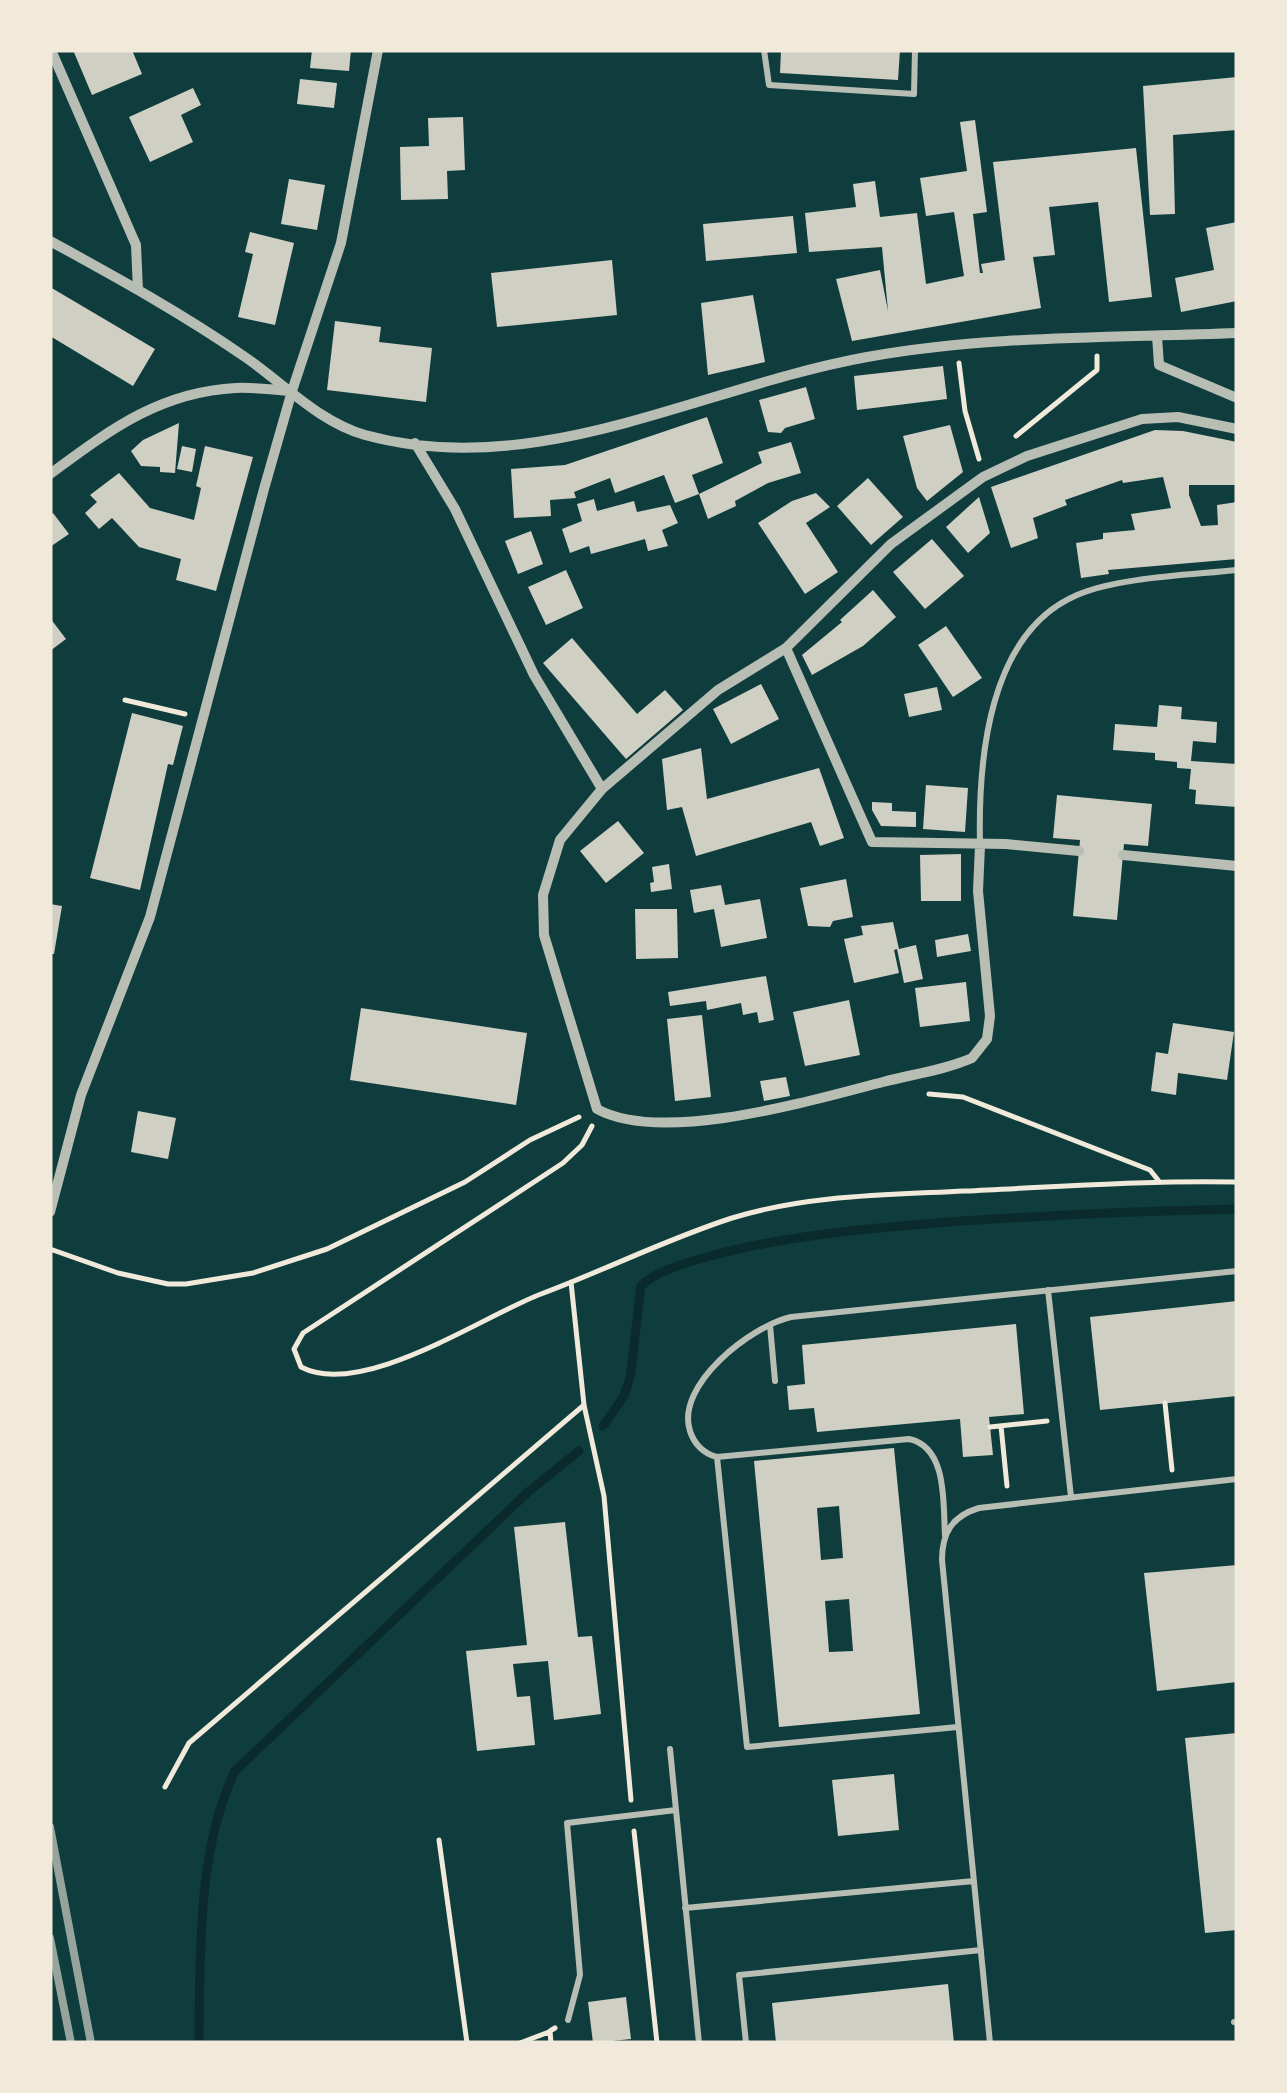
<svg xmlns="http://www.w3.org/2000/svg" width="1287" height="2093" font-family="'Golos Text',sans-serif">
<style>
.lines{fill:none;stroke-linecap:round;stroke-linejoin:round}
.stream{stroke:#0a2a2b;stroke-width:9}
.building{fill:#cfcfc3;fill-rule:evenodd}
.path{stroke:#f1e9da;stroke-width:5}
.service{stroke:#b8beb3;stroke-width:6}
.minor{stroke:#b8beb3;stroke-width:10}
.rail{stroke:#97a49c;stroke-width:8}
</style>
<rect width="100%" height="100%" fill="#0f3d3e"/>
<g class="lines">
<path class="stream" d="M603,1426L624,1396L630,1378L641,1286C656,1271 683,1264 703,1258C788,1234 874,1228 961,1221C1053,1215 1145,1211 1237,1209
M199,2043C200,1957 197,1849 235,1771L528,1492L579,1451"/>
</g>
<path class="building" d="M73,50H132L142,74L92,95Z
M312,50H351L349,71L310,68Z
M781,50H900L898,80L780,73Z
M1237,77V130L1173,135L1175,214L1150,215L1143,86Z
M300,79L337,83L334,108L297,104Z
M193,88L201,105L181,115L193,142L150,162L129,117Z
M463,117L465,170L447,171L448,199L401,200L400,147L429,146L428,118Z
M975,120L987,212L973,214L980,273H983L981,264L1005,260L993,162L1136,148L1152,297L1109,302L1098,202L1049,207L1055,255L1033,257L1041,308L852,341L836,279L880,270L888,311L882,247L809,252L805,213L856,207L853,184L875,181L880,217L917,213L926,284L964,276L954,212L926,216L920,178L967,171L960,122Z
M289,179L325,185L317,230L281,224Z
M793,216L797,253L706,261L703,224Z
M1237,222V301L1181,312L1175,278L1214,270L1206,228Z
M250,232L294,243L275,325L238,317L253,254L245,252Z
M612,260L617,315L497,327L491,273Z
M50,287L155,349L133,386L50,336Z
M753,295L765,362L708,375L701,303Z
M335,321L381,327L379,342L432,348L426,402L327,390Z
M943,366L947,399L857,410L854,376Z
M806,387L815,419L785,428L781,433L768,432L759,400Z
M707,417L723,463L692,475L699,494L762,463L758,452L791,442L801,473L768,483L735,501L736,506L708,519L699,494L675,503L664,475L615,493L610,478L574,492L576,498L550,500L551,516L514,518L511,469L565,465Z
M179,423L175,473L160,472V467L141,466L131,451L143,440Z
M950,425L963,472L927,501L917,488L903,436Z
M1155,430L1183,431L1237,442L1236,485H1189V495L1201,526L1218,525L1217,505L1237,502V559L1108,570L1109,574L1081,578L1076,543L1103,539V533L1135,530L1131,514L1171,508L1163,477L1123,483L1122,480L1065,500L1067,505L1033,518L1038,538L1011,548L991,487Z
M182,446L196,449L192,472L177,469Z
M205,446L253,457L216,591L176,580L181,559L139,547L112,518L99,529L85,513L97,502L90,495L119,473L150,508L194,520L201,488L196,486Z
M868,478L903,517L871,545L837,506Z
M816,493L830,507L806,523L838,572L805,594L758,523L792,501Z
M979,497L990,533L968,553L946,527Z
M594,499L597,511L634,501L637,512L670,505L678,523L662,530L668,546L648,551L645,539L591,554L589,546L570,553L562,529L582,521L577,504Z
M53,513L69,534L50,547V515Z
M531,531L543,564L518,574L505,541Z
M932,539L964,576L925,609L893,572Z
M566,570L583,608L546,625L528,587Z
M873,590L896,617L863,646L812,675L802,655L842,622L840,620Z
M50,618L66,639L50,651Z
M946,626L982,678L953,697L918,645Z
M572,638L637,714L665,690L683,710L626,759L543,663Z
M761,684L779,719L731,744L713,709Z
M937,687L942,710L909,717L904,694Z
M1159,705L1182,707L1181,719L1217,722L1216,743L1193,741L1191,761L1237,764V807L1195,804L1196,790L1189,789L1191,769L1177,768V762L1155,760V753L1113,750L1115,724L1157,727Z
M132,713L183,726L173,765L168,764L140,890L90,878Z
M701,748L707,799L819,768L844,838L820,846L811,822L696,856L682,807L667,810L662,759Z
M926,785L968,788L965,832L923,829Z
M1057,795L1152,804L1148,846L1124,844L1117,920L1073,916L1080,840L1053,838Z
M872,802L892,803V811L916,812V827L881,826L872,810Z
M618,821L644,853L606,883L580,851Z
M961,854V901H921L920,855Z
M669,864L672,889L651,892L650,883L654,882L652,867Z
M846,879L853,917L833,921L830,927L808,926L800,888Z
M721,885L725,905L760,899L767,938L721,947L714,909L694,913L690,890Z
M50,904L62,906L54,954H50Z
M635,909H677L678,958L636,959Z
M893,922L899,949L916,945L923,979L904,983L897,949L894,950L899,973L854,983L844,939L863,935L861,926Z
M968,934L971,951L937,957L935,940Z
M766,976L774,1020L759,1023L757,1012L743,1015L741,1003L707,1010L706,1001L670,1006L668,992Z
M966,982L970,1021L920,1027L915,988Z
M849,1000L860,1055L805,1066L793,1012Z
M361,1008L527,1033L516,1105L350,1080Z
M702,1015L711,1097L675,1101L667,1019Z
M1173,1023L1234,1032L1227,1080L1178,1073L1176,1095L1151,1091L1156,1052L1168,1054Z
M786,1077L790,1096L764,1101L760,1081Z
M138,1111L176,1118L168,1159L131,1152Z
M1237,1301V1396L1100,1410L1090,1317Z
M1016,1324L1024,1414L989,1417L993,1455L963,1457L960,1419L817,1432L814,1408L789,1410L787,1386L805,1384L802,1345Z
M894,1448L920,1714L779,1727L754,1461ZM839,1506L843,1558L821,1560L817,1508ZM849,1599L853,1651L829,1652L825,1601Z
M565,1522L578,1637L592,1636L601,1714L554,1720L548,1661L513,1664L517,1697L530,1696L535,1745L477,1751L466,1651L527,1645L514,1527Z
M1237,1565V1682L1157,1691L1144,1573Z
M1237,1733V1930L1205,1933L1185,1738Z
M894,1774L899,1830L838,1836L832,1780Z
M948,1984L954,2043H776L772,2003Z
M626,1997L631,2039L593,2043L588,2002Z"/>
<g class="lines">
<path class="path" d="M959,363L965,411L979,459
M1016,436L1097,370V356
M125,700L185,714
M929,1094L963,1097L1150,1170L1158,1180
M592,1126L582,1145L563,1163L303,1333L294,1349L301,1367C362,1399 483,1316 541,1294C605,1270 667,1239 732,1218C807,1195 886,1195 964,1191C1056,1187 1146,1180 1237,1182
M50,1249L118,1273L168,1284H186L253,1273L327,1249L465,1182L530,1140L579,1117
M571,1282L584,1405L604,1496L631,1800
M1165,1403L1172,1470
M1001,1426L1007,1486
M990,1427L1047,1421
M165,1787L189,1743L584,1405
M634,1831L657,2043
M439,1840L467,2043
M520,2043L549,2032
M551,2043L550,2031L555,2028"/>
<path class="service" d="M764,50L769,85L914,94L915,50
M980,845C978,760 988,633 1077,595C1119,577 1191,575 1237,570
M1048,1290L1071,1497
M770,1325L775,1381
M717,1457L747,1747L958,1727
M945,1536C943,1505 948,1447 909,1439L717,1457C704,1454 694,1444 690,1431C675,1385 751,1326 791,1317L1237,1271
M670,1749L699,2043
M685,1908L974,1881
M568,2020L580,1975L567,1823L676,1810
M1234,2022H1237
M746,2043L739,1975L981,1950
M990,2043L942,1560C942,1533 952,1516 979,1508L1237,1479"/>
<path class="minor" d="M51,50L136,245L138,290
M50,241C116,277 183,314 245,357C283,383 319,422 365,435C537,482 701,387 867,357C988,335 1114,338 1237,333
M1157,336L1159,365L1237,398
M415,443L455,509L534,675L602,789
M50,474C110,430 159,392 236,388C254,387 273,390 291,391
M786,648L872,842L1006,844L1079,851
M980,846L978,891L990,1016L987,1039L972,1058C945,1070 913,1074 883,1082C813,1100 662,1145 597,1109L544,935L543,895L560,840L602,789L718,690L786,648L891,544L983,477L1027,456L1142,419L1178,417L1237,429
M1123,855L1237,866
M50,1212L81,1095L150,917L264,489L292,391L341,243L378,50"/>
<path class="rail" d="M50,1827L91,2043
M50,1938L71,2043"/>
</g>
<rect width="1287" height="2093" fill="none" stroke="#f1e9da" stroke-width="105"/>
</svg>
